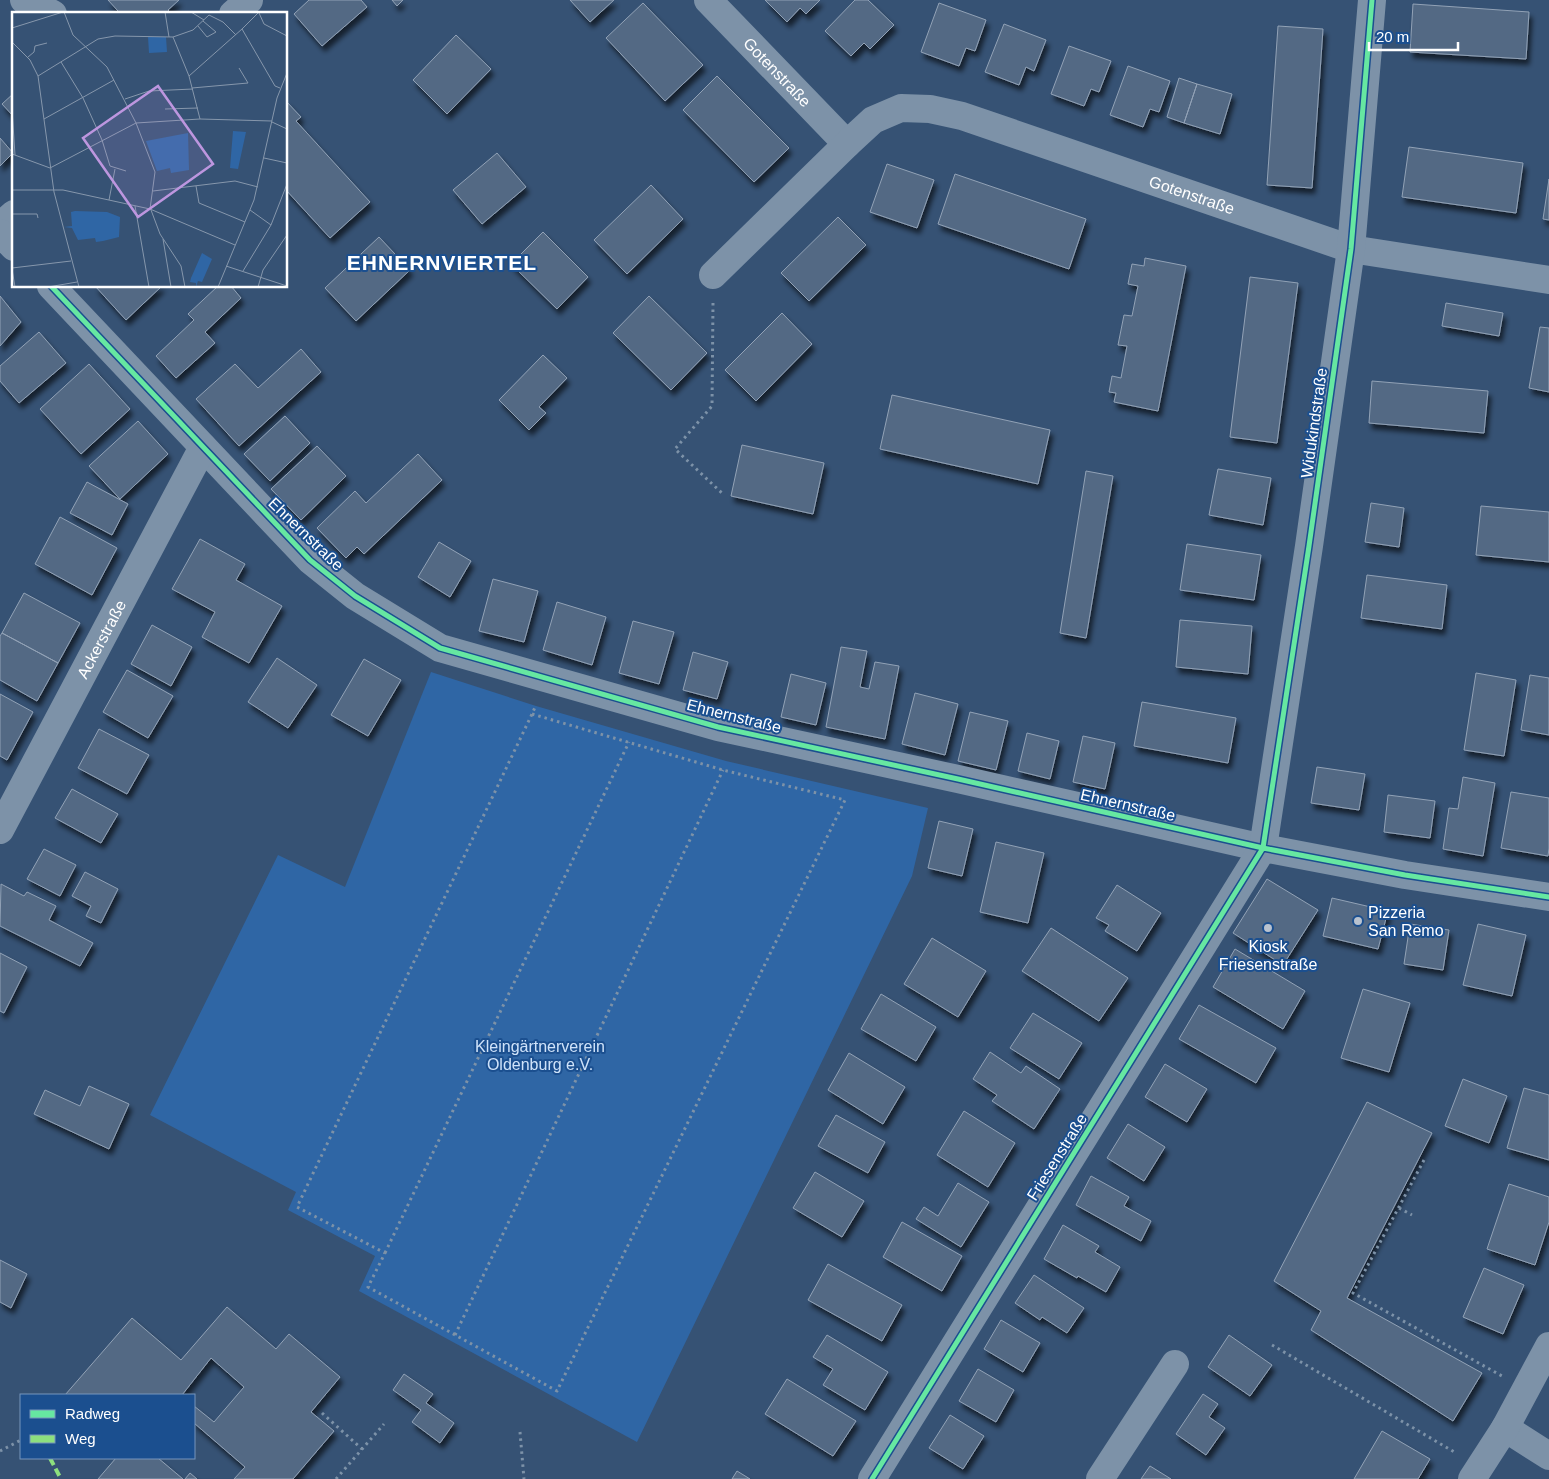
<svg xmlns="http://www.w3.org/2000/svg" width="1549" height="1479" font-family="Arial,sans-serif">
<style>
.green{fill:#2f66a5}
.building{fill:#526984;stroke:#92a2b6;filter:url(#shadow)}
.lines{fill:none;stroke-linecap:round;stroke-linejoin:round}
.path{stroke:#7d92a8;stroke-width:3;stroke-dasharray:2.5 4;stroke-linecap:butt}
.street{stroke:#7d92a8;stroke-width:28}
.quiet{stroke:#8de07e;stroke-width:4;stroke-dasharray:8 4;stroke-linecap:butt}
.cycleway-casing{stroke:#1b4f8f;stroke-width:8}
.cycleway{stroke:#66e7a1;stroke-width:5}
.poi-dot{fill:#b9c2ce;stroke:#1b4f8f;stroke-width:2}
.labels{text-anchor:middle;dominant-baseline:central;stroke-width:4;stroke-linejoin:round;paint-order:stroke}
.street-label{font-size:16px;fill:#fff;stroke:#1b4f8f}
.poi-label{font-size:16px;fill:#fff;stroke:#1b4f8f;text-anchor:start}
.park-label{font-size:16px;fill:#cfe3fa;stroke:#1b4f8f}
.district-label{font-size:21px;font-weight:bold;letter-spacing:1px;fill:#fff;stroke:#1b4f8f}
.inset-road{fill:none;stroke:#8697ac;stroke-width:1}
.view{fill:#bd96df;fill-opacity:0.15;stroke:#bd96df;stroke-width:2.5}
.inset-edge{fill:none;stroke:#fff;stroke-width:2.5}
</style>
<defs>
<filter id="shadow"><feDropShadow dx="3" dy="5.5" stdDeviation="2.5" flood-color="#0009"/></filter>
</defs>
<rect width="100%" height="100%" fill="#365274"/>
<path class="green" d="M431,672L536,706L726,761L928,808L912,876L637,1442L359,1291L375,1256L288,1210L296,1192L150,1115L278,855L345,887Z"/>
<path class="building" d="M108,0H179L168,10L172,14H115L118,11Z
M309,0H361L367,7L322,46L294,14Z
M392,0H403L397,6Z
M570,0H614L590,22Z
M765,0H820L806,14L800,8L787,22Z
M855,0H868L894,25L870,49L864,43L851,56L825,31Z
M643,3L703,65L665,101L606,38Z
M939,3L986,20L975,51L966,48L959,66L921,52Z
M1413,4L1529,12L1526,59L1410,52Z
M1004,24L1046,40L1034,71L1026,67L1019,85L985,72Z
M1278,26L1323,29L1312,188L1267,185Z
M456,35L491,69L447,114L413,80Z
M1069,46L1111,61L1099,92L1091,89L1084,106L1051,94Z
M1128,66L1170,81L1159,112L1150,109L1143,127L1110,115Z
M717,76L789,148L754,182L683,110Z
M1179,78L1197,84L1184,123L1167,117Z
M1197,84L1232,94L1220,134L1184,123Z
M14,93V117L2,104Z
M286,101L301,117L296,121L370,202L330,238L286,190Z
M0,138L13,153L0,166Z
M1409,147L1523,163L1516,213L1402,197Z
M497,153L526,187L482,224L453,190Z
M887,164L934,180L917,228L870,212Z
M955,174L1086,219L1069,269L938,224Z
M1549,179V220L1543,219Z
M651,185L683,219L627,274L594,240Z
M838,217L866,245L809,301L781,273Z
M543,232L588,277L557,309L511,264Z
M379,237L410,270L356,321L325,288Z
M1145,258L1186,266L1158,411L1114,402L1116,393L1109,392L1112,376L1121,378L1127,346L1118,345L1124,315L1132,316L1138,286L1128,284L1132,264L1144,266Z
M1250,277L1298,283L1277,443L1230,437Z
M95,286H162L126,320Z
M218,286H231L241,298L205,332L215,343L176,378L156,356L194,320L188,314Z
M0,296L21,322L0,346Z
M649,296L707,353L671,390L613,333Z
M1446,303L1503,313L1499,336L1442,326Z
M782,313L812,344L756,401L725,370Z
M1540,327L1549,328V392L1529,388Z
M39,332L66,363L19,403L0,381V366Z
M301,349L321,372L239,446L196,399L235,364L258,388Z
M543,355L567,378L539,407L546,413L529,430L499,400Z
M89,364L130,409L81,454L40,409Z
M1372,381L1488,391L1484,433L1369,423Z
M892,395L1050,430L1038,484L880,449Z
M285,416L310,443L270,481L244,454Z
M138,421L168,454L120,499L89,466Z
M742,445L824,463L813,514L731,496Z
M317,446L346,476L301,520L271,489Z
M418,454L442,480L364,554L357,547L346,558L317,528L355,491L366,503Z
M1218,469L1271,478L1263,525L1209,515Z
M1086,471L1113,476L1086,638L1060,633Z
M87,482L128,504L112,535L70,513Z
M1371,503L1404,508L1399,547L1365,542Z
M1481,506L1549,512V562L1476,555Z
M60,517L117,548L92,595L35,564Z
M200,539L245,564L236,580L282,606L249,663L202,637L215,612L172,589Z
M439,542L471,561L450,597L418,577Z
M1187,544L1261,555L1254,600L1180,590Z
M1367,575L1447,585L1442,629L1361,618Z
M493,579L538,591L524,642L479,631Z
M24,593L80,623L58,663L2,633Z
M557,602L606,617L592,665L543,650Z
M1180,620L1252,626L1248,674L1176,667Z
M633,621L674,632L659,684L619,673Z
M152,625L192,647L171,686L131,664Z
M2,633L58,663L37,701L0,680V636Z
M841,647L867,651L860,687L869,689L875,662L899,666L885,739L826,727Z
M693,652L728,662L717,699L683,690Z
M277,658L317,685L288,728L248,702Z
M364,659L401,680L368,736L331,715Z
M127,670L173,696L148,738L103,712Z
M1476,673L1516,680L1504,756L1464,750Z
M791,674L826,683L816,725L781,717Z
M1530,675L1549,678V735L1521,730Z
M915,693L958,704L945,755L902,744Z
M0,694L33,712L7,760L0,756Z
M1142,702L1236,718L1228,763L1134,746Z
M970,712L1008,721L996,770L958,761Z
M99,729L149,755L127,794L78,768Z
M1027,733L1059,741L1050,779L1018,771Z
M1083,736L1115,743L1105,789L1073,782Z
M1317,767L1365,774L1359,810L1311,803Z
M1463,777L1495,783L1483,856L1443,849L1449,808L1458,809Z
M72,789L118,814L101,843L55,818Z
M1511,792L1549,798V848L1548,856L1501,848Z
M1388,795L1435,801L1430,838L1384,832Z
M939,821L973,829L962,876L928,868Z
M996,842L1044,853L1028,923L980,912Z
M44,849L76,865L60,896L27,879Z
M85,872L118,889L101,923L86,916L91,906L72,896Z
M1267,879L1318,910L1283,965L1233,933Z
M1,884L24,896L27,892L56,906L49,920L93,943L80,966L0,926Z
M1117,885L1161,913L1137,951L1105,931L1109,925L1096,918Z
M1332,898L1388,911L1378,949L1323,936Z
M1410,924L1449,930L1443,970L1404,964Z
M1478,924L1526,935L1512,996L1463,985Z
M1051,928L1128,978L1099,1021L1022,971Z
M932,938L986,971L958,1017L904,984Z
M1235,949L1305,991L1283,1029L1213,987Z
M0,953L27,967L4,1013L0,1011Z
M1363,989L1410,1003L1389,1072L1341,1058Z
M881,994L936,1027L916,1061L861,1029Z
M1199,1005L1276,1048L1256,1083L1179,1039Z
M1033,1013L1082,1043L1059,1079L1010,1048Z
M990,1052L1021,1073L1026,1066L1060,1089L1034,1129L992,1101L997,1095L973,1079Z
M849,1053L905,1087L883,1124L828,1090Z
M1165,1064L1207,1089L1187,1122L1145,1097Z
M1463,1079L1507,1096L1489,1143L1445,1126Z
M89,1086L129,1104L109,1149L34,1114L45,1090L80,1106Z
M1524,1088L1549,1095V1160L1507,1148Z
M1367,1102L1432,1133L1347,1298L1482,1373L1453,1421L1311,1330L1321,1311L1274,1281Z
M964,1111L1015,1143L988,1187L937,1155Z
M836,1115L885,1142L868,1173L818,1146Z
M1128,1124L1165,1147L1144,1181L1107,1158Z
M815,1172L864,1201L842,1237L793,1208Z
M1091,1176L1129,1197L1124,1206L1151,1221L1141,1241L1076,1205Z
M958,1183L989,1202L961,1247L916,1219L924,1207L938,1216Z
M1509,1184L1549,1197V1222L1535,1265L1487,1249Z
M902,1222L962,1256L942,1291L883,1257Z
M1063,1225L1099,1246L1095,1252L1120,1267L1106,1292L1078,1276L1077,1278L1044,1259Z
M0,1260L27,1274L11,1308L0,1302Z
M828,1264L902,1305L882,1341L808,1300Z
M1484,1268L1524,1285L1503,1334L1463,1317Z
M1034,1275L1084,1308L1067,1333L1042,1317L1040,1320L1015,1303Z
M227,1307L276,1349L289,1334L340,1377L311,1412L334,1431L293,1479H234L245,1467L194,1423V1406L214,1422L244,1387L211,1358L182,1395H65L132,1318L181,1360Z
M1001,1320L1040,1343L1023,1372L984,1349Z
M827,1335L888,1372L865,1410L823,1385L833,1369L813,1357Z
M1229,1335L1272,1365L1250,1396L1208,1367Z
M978,1369L1014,1390L996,1422L959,1401Z
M404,1374L433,1394L426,1403L454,1423L440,1443L412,1422L421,1410L393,1390Z
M787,1379L856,1421L833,1456L765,1414Z
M1203,1394L1218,1404L1209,1417L1225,1428L1206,1455L1176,1434Z
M950,1415L984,1436L963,1469L929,1448Z
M1382,1431L1430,1459L1418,1479H1354Z
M116,1458H158L183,1479H98Z
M1150,1466L1171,1479H1141Z
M737,1471L750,1479H732Z
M190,1473L197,1479H185Z"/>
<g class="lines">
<path class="path" d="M713,303L712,406L675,449L724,495
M532,714L723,770L845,800L557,1391L368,1287L385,1253L297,1207L532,714L536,705
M1424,1160L1353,1293L1502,1376
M1399,1208L1412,1215
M385,1253L629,742
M455,1335L723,770
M1272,1345L1456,1453
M322,1413L362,1449
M520,1432L524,1479
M0,1451L21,1440
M336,1479L384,1424"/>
<g class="street">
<path d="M24,0L53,14"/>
<path id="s1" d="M708,0L847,144"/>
<path d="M233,14L249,0"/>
<path d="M0,226L14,214"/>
<path d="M0,233L14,247"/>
<path id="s2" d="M713,275L847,144L873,120L901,108L930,109L962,116L1351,249L1549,280"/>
<path d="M51,286L310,560L355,596L440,648L718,727L958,779L1263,848L1405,875L1549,897"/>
<path id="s3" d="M0,830L203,447"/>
<path d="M1505,1428L1549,1456"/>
<path d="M872,1479L1263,848L1309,546L1351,249L1372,0"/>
<path d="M1100,1479L1175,1364"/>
<path d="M1472,1479L1505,1428L1549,1346"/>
</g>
<path class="quiet" d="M50,1458L61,1479"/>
<g class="cycleway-casing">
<path id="cycleway" d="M51,286L310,560L355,596L440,648L718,727L958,779L1263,848L1405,875L1549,897
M872,1479L1263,848L1309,546L1351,249L1372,0"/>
</g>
<use href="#cycleway" class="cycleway"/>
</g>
<g class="poi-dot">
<circle cx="1358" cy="921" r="5"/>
<circle cx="1268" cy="928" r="5"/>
</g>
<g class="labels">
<g class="street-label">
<text stroke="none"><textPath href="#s1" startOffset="100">Gotenstraße</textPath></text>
<text stroke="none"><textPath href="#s2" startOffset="558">Gotenstraße</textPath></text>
<text transform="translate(1314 423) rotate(-82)">Widukindstraße</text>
<text transform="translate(306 534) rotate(44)">Ehnernstraße</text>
<text stroke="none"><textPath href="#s3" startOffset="216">Ackerstraße</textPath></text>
<text transform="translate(734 716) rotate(14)">Ehnernstraße</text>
<text transform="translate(1128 805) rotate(13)">Ehnernstraße</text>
<text transform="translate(1057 1157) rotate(-58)">Friesenstraße</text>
</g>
<g class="poi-label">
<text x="1368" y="912">Pizzeria<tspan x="1368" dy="18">San Remo</tspan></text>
<text x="1268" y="946" text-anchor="middle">Kiosk<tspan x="1268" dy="18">Friesenstraße</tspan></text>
</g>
<g class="park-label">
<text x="540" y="1046">Kleingärtnerverein<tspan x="540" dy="18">Oldenburg e.V.</tspan></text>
</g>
<g class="district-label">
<text x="442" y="262">EHNERNVIERTEL</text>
</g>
</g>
<g transform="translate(12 12)">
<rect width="275" height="275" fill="#365274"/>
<path d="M136,25H154L155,40L137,41ZM221,119L234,120L226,157L218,156ZM176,121L177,158L159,161L158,156L145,159L134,129ZM63,199L95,200L108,205L107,225L91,229L84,230L83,226L66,228L60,216L52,215L60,214L59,200ZM190,241L200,247L190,270L186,269L184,275V271L178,270L179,266Z" fill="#2f66a5"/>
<path class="inset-road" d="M52,0L61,23L95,55L124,111L143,160L138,197M153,0L157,25M179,0L192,8M247,0L230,17L263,74L268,76M247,1L252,12L275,24M186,14L195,25L204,20L191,9M0,16L51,0M161,25L177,64L188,107M0,30L18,48L26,64L42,180L67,275M16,45L22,40L23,34L35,31M49,50L71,86L90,128L98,154L114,159M26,64L86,27L103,24L161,25L181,18L197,3L211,10L224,23M177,64L230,17M180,76L236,71L227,56M113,87L137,79L181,77M0,97L3,143M153,97L186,96M32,107L102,68M260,110L275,117M0,142L38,156M252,146L275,151M38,156L124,111L188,107L260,109M184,174L187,191L233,210M0,178H51L138,197L223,233M141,179L223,169L246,175M97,188L103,157M123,194L137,275M139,198L148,222L169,254L173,275M238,198L259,213M0,202H25L26,206M151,227L159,275M214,254L275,274M0,256L59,249M0,257L3,275M231,259L259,213L275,172M36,275L65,270M206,275L242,188L265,86L275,61M246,275L251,258L275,223"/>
<path class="view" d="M146,74L201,152L126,205L71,126Z"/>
<rect width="275" height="275" class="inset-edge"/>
</g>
<rect x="20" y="1394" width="175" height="65" fill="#1b4f8f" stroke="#7695bc"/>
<rect x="30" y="1410" width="25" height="8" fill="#66e7a1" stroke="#7695bc"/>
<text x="65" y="1419" font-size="15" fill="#ffffff">Radweg</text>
<rect x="30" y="1435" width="25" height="8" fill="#8de07e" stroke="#7695bc"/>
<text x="65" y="1444" font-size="15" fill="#ffffff">Weg</text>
<path d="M1369 42v8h89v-8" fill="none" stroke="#ffffff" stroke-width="2.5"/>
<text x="1376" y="42" font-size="15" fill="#ffffff" stroke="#1b4f8f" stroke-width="4" paint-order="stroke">20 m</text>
</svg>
